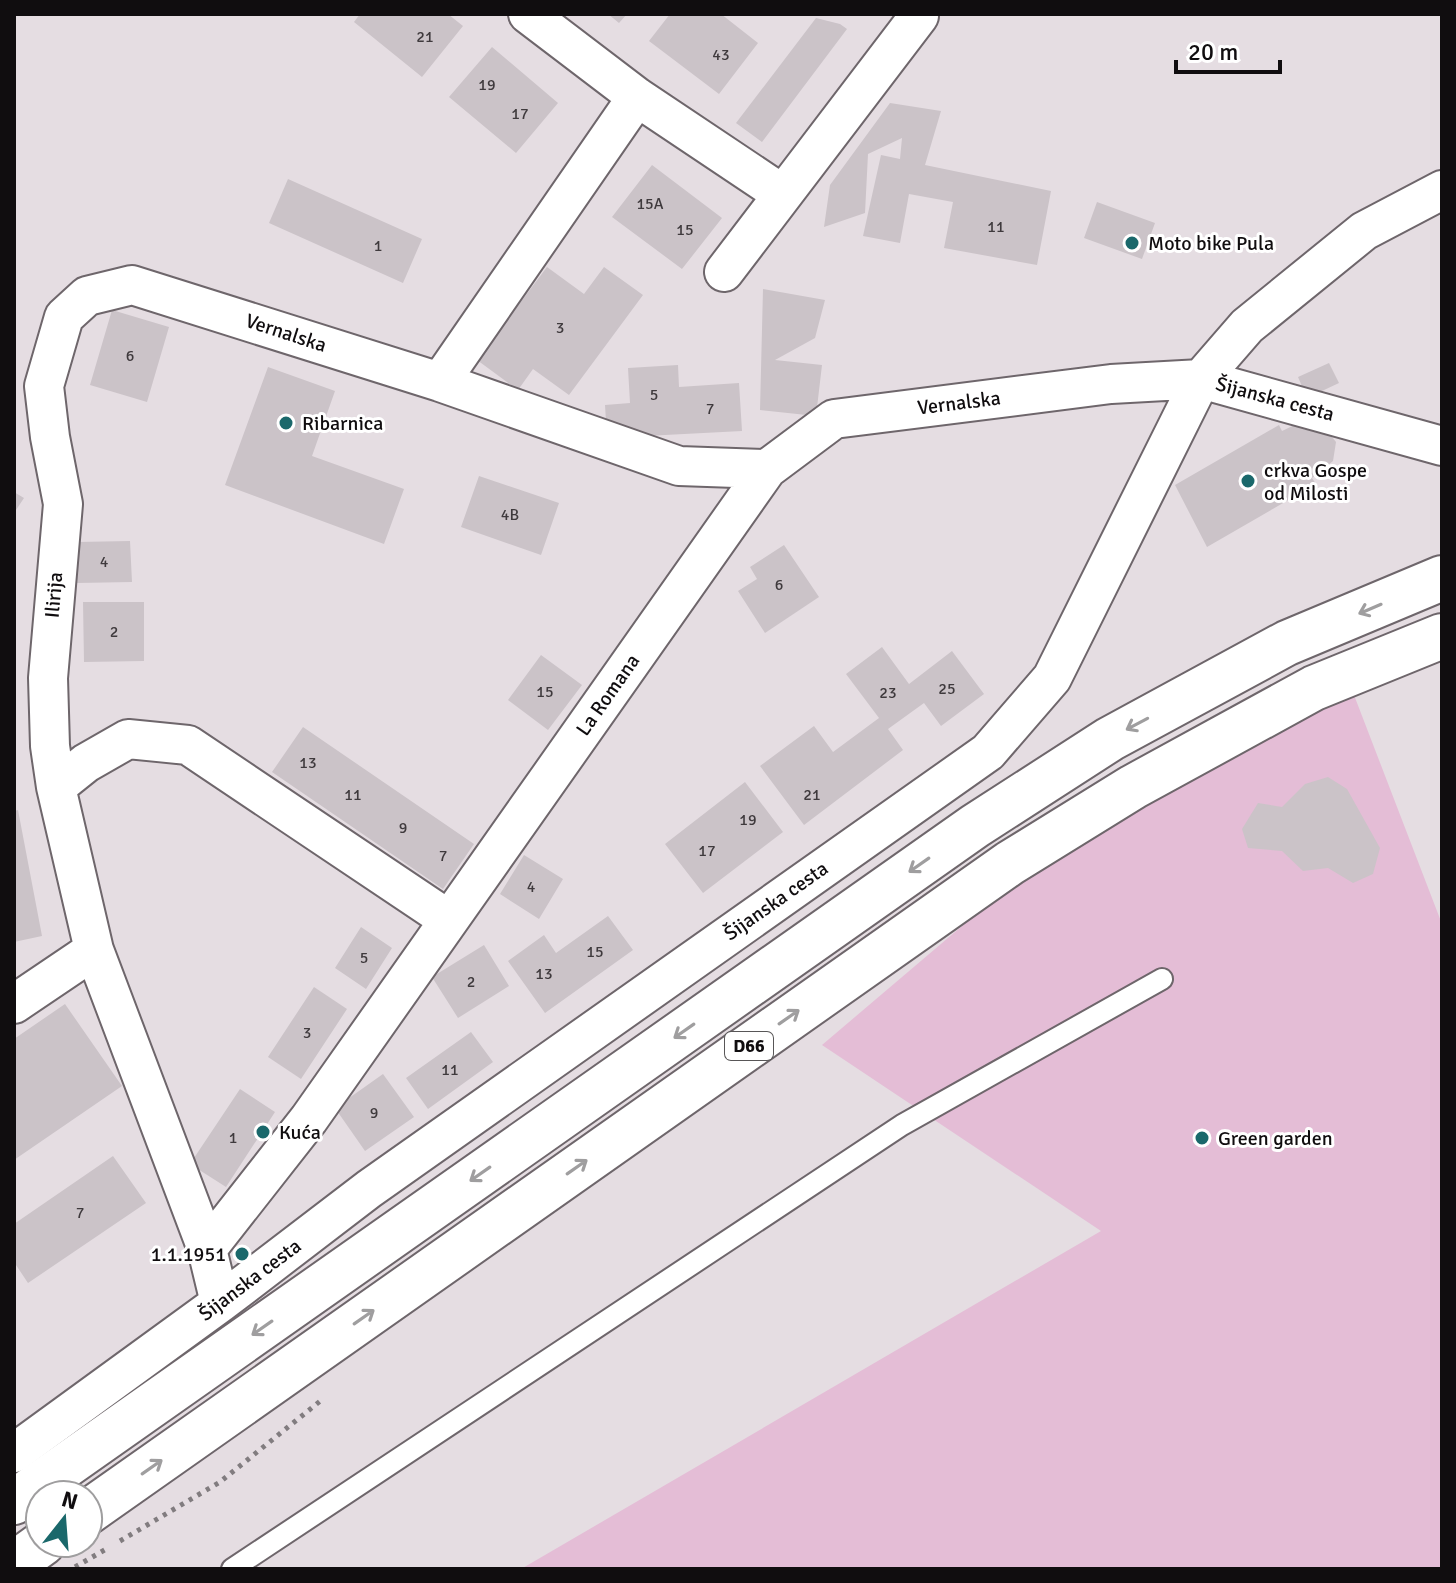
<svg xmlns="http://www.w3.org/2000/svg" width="1456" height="1583" font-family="Signika,sans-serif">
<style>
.green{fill:#e4bdd6}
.building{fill:#cbc3c8}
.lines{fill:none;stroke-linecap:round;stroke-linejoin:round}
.service-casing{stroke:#6e666b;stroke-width:24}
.minor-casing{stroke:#6e666b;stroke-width:42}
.primary-casing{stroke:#6e666b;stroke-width:48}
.path{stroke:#817c7f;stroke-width:5;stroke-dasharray:4 6;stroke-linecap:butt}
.service{stroke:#fff;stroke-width:20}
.minor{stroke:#fff;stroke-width:38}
.primary{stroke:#fff;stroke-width:44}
.oneway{stroke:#9f9e9f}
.poi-dot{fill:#1a686b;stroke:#fff;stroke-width:3}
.labels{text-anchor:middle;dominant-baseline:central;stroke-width:6;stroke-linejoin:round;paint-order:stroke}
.number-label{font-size:16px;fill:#3f3a3d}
.shield{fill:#fff;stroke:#585657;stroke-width:2}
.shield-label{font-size:18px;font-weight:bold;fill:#100d0f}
.poi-label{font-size:20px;fill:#100d0f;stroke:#fff;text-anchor:start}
.street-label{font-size:20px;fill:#100d0f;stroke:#fff}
</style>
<rect width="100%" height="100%" fill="#e5dde2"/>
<path class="green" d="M1354,695L1442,924V1569H521L1101,1231L822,1045L1035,864L1154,786Z"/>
<path class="building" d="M360,14H448L463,26L422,77L354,22Z
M608,14H627L619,23Z
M670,14H721L758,43L719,94L649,41Z
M816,18L840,24L847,29L762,142L736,123Z
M492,47L558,103L516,153L449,97Z
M890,103L941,111L925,165L1051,191L1037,265L944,248L953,202L909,194L900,243L863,236L881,155L900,159L902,138L868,154L865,213L824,227L830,185Z
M652,165L722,218L682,269L612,217Z
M288,179L422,239L403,283L269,223Z
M1097,202L1155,223L1142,259L1084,238Z
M547,267L584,294L604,267L643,295L569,395L533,369L518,390L477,360Z
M763,289L825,300L815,338L775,360L822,365L816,416L760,410Z
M112,310L169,327L147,402L90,385Z
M1329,363L1339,383L1307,398L1298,377Z
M678,365L679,387L739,383L742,431L607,438L605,405L630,403L628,368Z
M268,367L335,391L312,456L404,489L384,544L225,485Z
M1305,420L1324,427L1336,442L1333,461L1312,478L1316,484L1207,547L1175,485L1279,425L1282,431Z
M479,476L559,503L541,555L461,527Z
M14,492L24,498L14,513Z
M130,541L132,582L77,583V542Z
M784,545L819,597L765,633L738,591L757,579L750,567Z
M83,602H144V661L84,662Z
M882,647L909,684L952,651L984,694L941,726L924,703L888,729L903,750L804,825L760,766L814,726L833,752L879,718L846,674Z
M541,655L582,685L548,730L508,700Z
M303,727L474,844L443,889L272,772Z
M1328,777L1347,789L1380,848L1373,874L1353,883L1328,868L1303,871L1282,851L1248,848L1242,829L1258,803L1282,807L1305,784Z
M745,782L783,832L703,893L665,844Z
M18,810L42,936L14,942V811Z
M524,855L563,879L539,919L500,894Z
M608,916L633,950L545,1013L508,961L544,935L556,953Z
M361,927L392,948L366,989L335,968Z
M484,945L509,986L458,1018L432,977Z
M314,987L347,1009L301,1079L268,1057Z
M65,1004L122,1086L14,1160V1039Z
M471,1032L493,1062L428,1109L406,1078Z
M383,1074L414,1117L365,1151L335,1108Z
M240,1089L275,1112L226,1187L190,1164Z
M113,1156L146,1203L28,1283L14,1262V1224Z"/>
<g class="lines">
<g class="service-casing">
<path id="service" d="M232,1569L902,1125L1162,979"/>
</g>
<g class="minor-casing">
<path id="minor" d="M528,14L637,97L782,194
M724,272L919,16
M440,382L637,97
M56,787L86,763L128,739L188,745L449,920
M14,1004L94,950
M207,1249L309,1119L767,469
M220,1303L207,1249L94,950L56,787L50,746L48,678L63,504L50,437L44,386L64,317L87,296L132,285L440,382L679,466L767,469L834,419L1111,384L1201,379L1247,326L1364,231L1442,190
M14,1453L220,1303L369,1189L988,752L1052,678L1201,379L1442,446"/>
</g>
<g class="primary-casing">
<path id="primary" d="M14,1502L975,826L1110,739L1287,643L1442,578
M88,1512L1010,863L1133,787L1314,688L1442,636
M14,1564L43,1543"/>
</g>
<path class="path" d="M120,1541L220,1482L324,1398
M75,1567L108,1548"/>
<use href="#service" class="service"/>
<use href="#minor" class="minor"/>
<use href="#primary" class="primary"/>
</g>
<defs><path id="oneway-shaft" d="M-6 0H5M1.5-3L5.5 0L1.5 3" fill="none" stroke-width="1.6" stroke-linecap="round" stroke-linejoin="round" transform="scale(2)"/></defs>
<g class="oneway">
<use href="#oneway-shaft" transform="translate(1370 609) rotate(157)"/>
<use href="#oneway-shaft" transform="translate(1137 724) rotate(152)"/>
<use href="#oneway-shaft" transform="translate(919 865) rotate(145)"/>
<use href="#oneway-shaft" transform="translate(789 1017) rotate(-35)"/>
<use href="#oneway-shaft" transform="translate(684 1031) rotate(145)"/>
<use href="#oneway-shaft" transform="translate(577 1167) rotate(-35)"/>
<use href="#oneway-shaft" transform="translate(480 1174) rotate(145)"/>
<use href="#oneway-shaft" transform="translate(364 1317) rotate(-35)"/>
<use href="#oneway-shaft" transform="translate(262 1328) rotate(145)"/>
<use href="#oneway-shaft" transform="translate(152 1467) rotate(-35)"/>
</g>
<g class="poi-dot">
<circle cx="1132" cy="243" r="8"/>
<circle cx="286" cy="423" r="8"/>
<circle cx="1248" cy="481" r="8"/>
<circle cx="263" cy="1132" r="8"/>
<circle cx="1202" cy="1138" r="8"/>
<circle cx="242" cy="1254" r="8"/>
</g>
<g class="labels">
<g class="number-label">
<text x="425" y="37">21</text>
<text x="721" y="55">43</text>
<text x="487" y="85">19</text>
<text x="520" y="114">17</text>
<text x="650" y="204">15A</text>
<text x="996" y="227">11</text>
<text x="685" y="230">15</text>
<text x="378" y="246">1</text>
<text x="560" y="328">3</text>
<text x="130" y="356">6</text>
<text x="654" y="395">5</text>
<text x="710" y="409">7</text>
<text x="510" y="515">4B</text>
<text x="104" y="562">4</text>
<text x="779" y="585">6</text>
<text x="114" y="632">2</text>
<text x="947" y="689">25</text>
<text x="545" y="692">15</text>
<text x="888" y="693">23</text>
<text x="308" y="763">13</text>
<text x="353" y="795">11</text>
<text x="812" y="795">21</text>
<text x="748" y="820">19</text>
<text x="403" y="828">9</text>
<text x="707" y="851">17</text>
<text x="443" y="856">7</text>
<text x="531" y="887">4</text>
<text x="595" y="952">15</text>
<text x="364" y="958">5</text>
<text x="544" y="974">13</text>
<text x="471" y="982">2</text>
<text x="307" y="1033">3</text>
<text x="450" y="1070">11</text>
<text x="374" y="1113">9</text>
<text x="233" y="1138">1</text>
<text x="80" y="1213">7</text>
</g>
<rect class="shield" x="725" y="1032" width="48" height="28" rx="6"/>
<g class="shield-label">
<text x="749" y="1046">D66</text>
</g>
<g class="poi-label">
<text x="1148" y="243">Moto bike Pula</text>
<text x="302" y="423">Ribarnica</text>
<text x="1264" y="470">crkva Gospe<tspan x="1264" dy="23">od Milosti</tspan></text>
<text x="279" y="1132">Kuća</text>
<text x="1218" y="1138">Green garden</text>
<text x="226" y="1254" text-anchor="end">1.1.1951</text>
</g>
<g class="street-label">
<text transform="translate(286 333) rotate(18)">Vernalska</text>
<text transform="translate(1275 399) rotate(15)">Šijanska cesta</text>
<text transform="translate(959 403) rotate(-7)">Vernalska</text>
<text transform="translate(54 595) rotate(-85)">Ilirija</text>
<text transform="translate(608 695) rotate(-55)">La Romana</text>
<text transform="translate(776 901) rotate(-35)">Šijanska cesta</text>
<text transform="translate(250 1280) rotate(-37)">Šijanska cesta</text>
</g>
</g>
<rect width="1456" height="1583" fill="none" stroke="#100d0f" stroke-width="32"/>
<g transform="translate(64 1519) rotate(17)"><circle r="38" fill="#ffffff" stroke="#9f9e9f" stroke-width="2"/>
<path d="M0-6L14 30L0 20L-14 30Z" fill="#1a686b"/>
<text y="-12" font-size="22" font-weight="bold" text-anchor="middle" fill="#100d0f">N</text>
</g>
<path d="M1176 60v12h104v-12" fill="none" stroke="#100d0f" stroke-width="4"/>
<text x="1188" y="60" font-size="24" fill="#100d0f" stroke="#ffffff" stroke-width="6" paint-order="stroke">20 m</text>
</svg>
